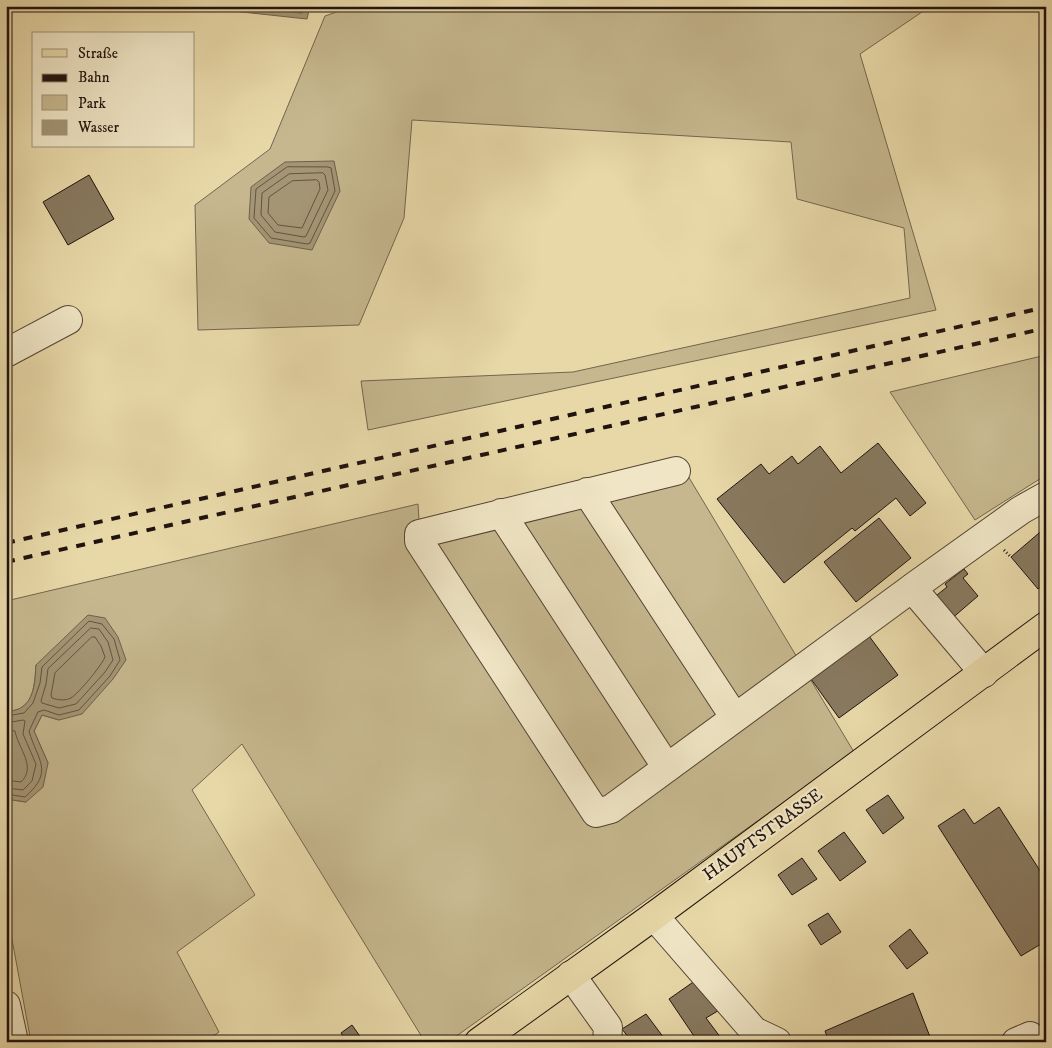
<svg xmlns="http://www.w3.org/2000/svg" width="1052" height="1048" font-family="'IM FELL DW Pica',serif">
<style>
.green{fill:#c6b78e;stroke:#73654e}
.water{fill:#a49574;stroke:#6f614c}
.lines{fill:none;stroke-linecap:round;stroke-linejoin:round}
.shore{stroke:#625442;stroke-width:1}
.building{fill:#88795f;stroke:#20130f}
.minor-casing{stroke:#524435;stroke-width:30}
.major-casing{stroke:#20130f;stroke-width:30}
.path{stroke:#20130f;stroke-width:3;stroke-dasharray:1 2.5;stroke-linecap:butt}
.minor{stroke:#f0e6c6;stroke-width:28}
.major{stroke:#e8d8a8;stroke-width:28}
.rail{stroke:#20130f;stroke-width:4;stroke-dasharray:9 9;stroke-linecap:butt}
.labels{text-anchor:middle;dominant-baseline:central;stroke-width:4.5;stroke-linejoin:round;paint-order:stroke}
.street-label{font-size:18px;fill:#20130f;stroke:#f0e6c6}
</style>
<rect width="100%" height="100%" fill="#e8d8a8"/>
<filter id="stains"><feTurbulence type="fractalNoise" baseFrequency=".004" numOctaves="4"/><feColorMatrix values="0 0 0 0 .2 0 0 0 0 .09 0 0 0 0 .02 0 0 0 .5 -.17"/></filter>
<radialGradient id="worn" r=".72"><stop offset=".6" stop-color="#630" stop-opacity="0"/><stop offset="1" stop-color="#630" stop-opacity=".3"/></radialGradient>
<path class="green" d="M354,6H935L922,12L860,54L936,310L368,430L361,381L573,372L910,298L904,228L797,199L791,142L412,120L404,218L359,325L198,330L195,205L270,149L325,16Z
M1046,355V475L975,520L890,392Z
M679,461L854,752L448,1042H425L242,744L192,790L255,895L177,952L219,1032L205,1042H166L163,1038L157,1042H31L6,907V799L26,802L48,763L34,731L42,715L59,720L36,665C35,678 35,699 22,707C19,710 11,711 6,712V601L418,504L419,520Z"/>
<path class="water" d="M223,6H310L307,19L223,10Z
M334,161L340,191L312,250L269,243L249,219L251,187L285,162Z
M88,615L105,618L118,637L126,660L113,679L82,714L59,720L42,715L34,731L48,763L43,787L26,802L6,799V712C11,711 19,710 22,707C35,699 35,678 36,665Z"/>
<g class="lines">
<path class="shore" d="M238,6L302,13L304,11L305,6
M328,167L331,168L335,191L310,243L307,244L271,238L254,218L256,189L287,167Z
M323,173L325,175L328,190L306,236L304,237L275,232L261,215L262,193L289,174Z
M317,180L319,182L320,189L302,228L278,225L268,213L269,197L292,181Z
M91,628L99,629L108,642L113,660L105,672L76,704L59,708L42,703L41,701L46,684L48,669Z
M92,637H95L101,646L105,657C102,665 79,693 71,698C65,701 58,700 52,698L51,695L55,673Z
M6,716L24,713L33,703L40,683L42,667L89,621L102,624L114,639L120,660L110,676L79,710L59,715L44,710L38,712L29,731C37,760 55,771 25,797L6,794
M6,723L23,720L25,721L23,734L36,764L32,781L23,790L6,788
M6,730L15,731C18,748 37,767 21,782L6,780"/>
</g>
<path class="building" d="M89,175L114,219L68,245L43,202Z
M878,443L926,503L910,516L896,498L855,531L852,528L784,583L717,499L761,464L769,474L792,456L798,464L820,446L841,473Z
M879,518L911,558L856,602L824,562Z
M1046,527V583L1038,589L1011,557Z
M964,569L968,574L963,578L978,596L950,620L932,599L947,587L945,584Z
M869,636L898,675L839,718L811,679Z
M888,795L904,818L883,834L866,810Z
M999,807L1046,880V941L1021,956L938,826L964,809L974,824Z
M844,832L866,862L840,881L818,851Z
M802,858L817,879L792,895L778,875Z
M828,913L841,932L821,945L808,925Z
M910,929L928,953L907,969L889,946Z
M699,978L721,1009L706,1018L724,1042H698L669,999Z
M913,993L932,1042H829L825,1031Z
M646,1014L664,1038L662,1040L663,1042H632L622,1029Z
M352,1025L364,1042H347L341,1033Z"/>
<g class="lines">
<g class="minor-casing">
<path id="minor" d="M6,353L68,320
M676,471L419,534V541L596,813L611,809L912,588L984,673
M587,492L735,718
M501,513L667,768
M912,588L1021,510L1046,496
M654,916L754,1031L777,1042
M571,975L608,1027L607,1042
M6,1005L14,1042
M1016,1042L1030,1036"/>
</g>
<g class="major-casing">
<path id="major" d="M479,1042L654,916L1046,626"/>
</g>
<path class="path" d="M1004,550L1011,557"/>
<use href="#minor" class="minor"/>
<use href="#major" class="major"/>
<path class="rail" d="M6,543L1046,307
M6,562L1046,328"/>
</g>
<g class="labels">
<g class="street-label">
<text transform="translate(763 835) rotate(-36)">HAUPTSTRASSE</text>
</g>
</g>
<rect width="1052" height="1048" fill="none" stroke="#e8d8a8" stroke-width="25"/>
<rect x="8" y="8" width="1037" height="1033" fill="none" stroke="#20130f" stroke-width="2.5"/>
<rect x="12" y="12" width="1027" height="1023" fill="none" stroke="#20130f"/>
<rect x="32" y="32" width="162" height="115" fill="#f0e6c6" stroke="#9d927d"/>
<rect x="42" y="49" width="25" height="8" fill="#e8d8a8" stroke="#9d927d"/>
<text x="78" y="58" font-size="15" fill="#20130f">Straße</text>
<rect x="42" y="74" width="25" height="8" fill="#20130f" stroke="#9d927d"/>
<text x="78" y="82" font-size="15" fill="#20130f">Bahn</text>
<rect x="42" y="95" width="25" height="15" fill="#c6b78e" stroke="#9d927d"/>
<text x="78" y="108" font-size="15" fill="#20130f">Park</text>
<rect x="42" y="120" width="25" height="15" fill="#a49574" stroke="#9d927d"/>
<text x="78" y="132" font-size="15" fill="#20130f">Wasser</text>
<rect width="100%" height="100%" filter="url(#stains)"/>
<rect width="100%" height="100%" fill="url(#worn)"/>
</svg>
